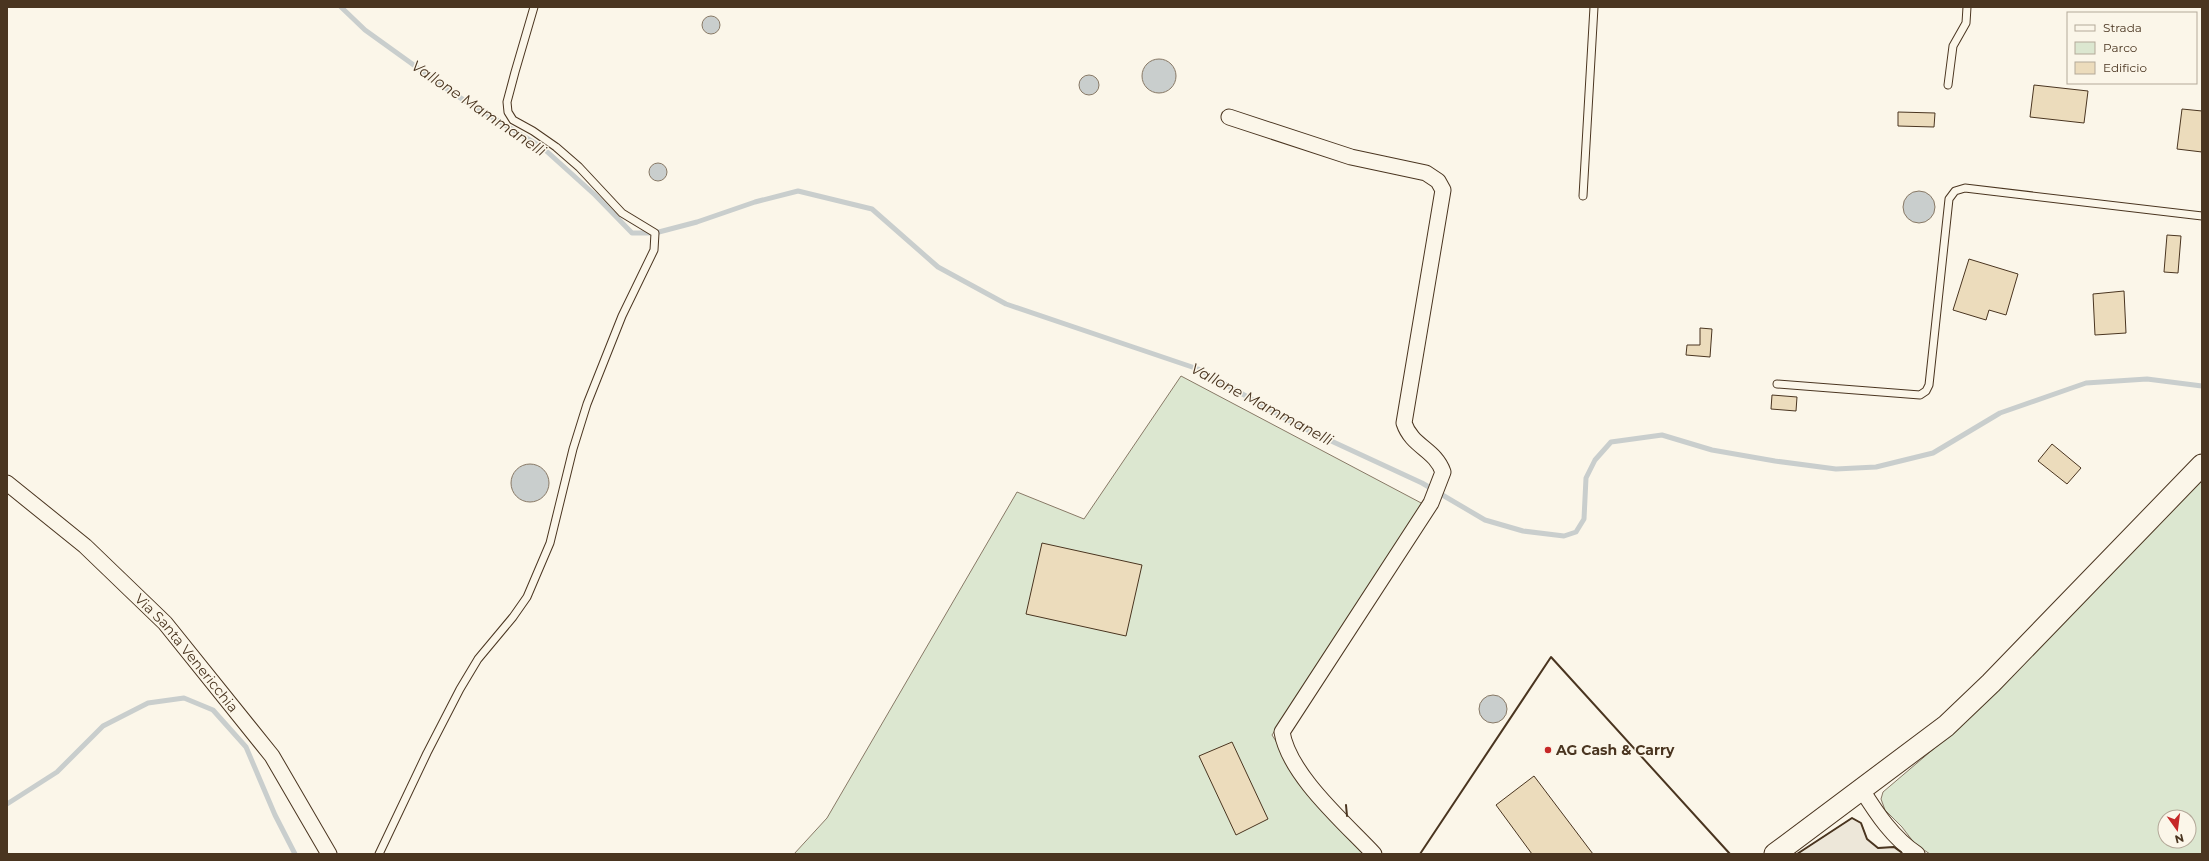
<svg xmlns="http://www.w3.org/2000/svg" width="2209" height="861" font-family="Montserrat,sans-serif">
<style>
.green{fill:#dce7d0;stroke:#887966;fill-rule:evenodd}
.parking{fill:#ede7d9;stroke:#887966}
.water{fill:#c9cecd;stroke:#887966}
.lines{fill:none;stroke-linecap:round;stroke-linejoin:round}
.stream{stroke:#c9cecd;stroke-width:5}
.building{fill:#ecdcbc;stroke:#4a3520}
.service-casing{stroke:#4a3520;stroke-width:9}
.minor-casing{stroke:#4a3520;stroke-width:17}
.secondary-casing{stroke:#4a3520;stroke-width:23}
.service{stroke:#fbf6e9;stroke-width:7}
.minor{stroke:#fbf6e9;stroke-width:15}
.secondary{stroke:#fbf6e9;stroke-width:21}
.wall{stroke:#4a3520;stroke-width:2}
.poi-dot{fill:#c62828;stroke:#fbf6e9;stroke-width:1.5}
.labels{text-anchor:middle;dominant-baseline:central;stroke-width:3;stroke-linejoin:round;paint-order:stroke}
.street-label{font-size:14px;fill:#4a3520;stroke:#fbf6e9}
.poi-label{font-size:14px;font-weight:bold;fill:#4a3520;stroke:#fbf6e9;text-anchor:start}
.water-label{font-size:15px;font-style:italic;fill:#4a3520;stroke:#fbf6e9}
</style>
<rect width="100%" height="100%" fill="#fbf6e9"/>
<path class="green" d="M1181,376L1425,505L1272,735L1304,784L1369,854H794L827,818L1017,492L1084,519Z
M2202,480V854H1930L1915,844L1902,827L1885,810L1881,799L1883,792L1937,746L1987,699ZM2165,817H2189V841H2165Z"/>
<path class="parking" d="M1852,818L1861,823L1867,839L1878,848L1894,847L1904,854H1797Z"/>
<path class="water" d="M702 25a9 9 0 1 1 18 0a9 9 0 1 1-18 0Z
M1142 76a17 17 0 1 1 34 0a17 17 0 1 1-34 0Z
M1079 85a10 10 0 1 1 20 0a10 10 0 1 1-20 0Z
M649 172a9 9 0 1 1 18 0a9 9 0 1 1-18 0Z
M1903 207a16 16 0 1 1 32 0a16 16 0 1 1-32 0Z
M511 483a19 19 0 1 1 38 0a19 19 0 1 1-38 0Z
M1479 709a14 14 0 1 1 28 0a14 14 0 1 1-28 0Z"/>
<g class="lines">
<path class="stream" d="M341,7L365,30L454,94L543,148L595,195L632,233H655L697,222L755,202L798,191L872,209L938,267L1006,304L1198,369L1301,427L1422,483L1485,520L1523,531L1564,536L1576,532L1584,519L1586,478L1595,460L1611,442L1662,435L1712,450L1775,461L1836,469L1876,467L1933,453L2000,413L2086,383L2147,379L2202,386
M7,804L57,772L103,726L148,703L184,698L213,710L246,747L275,815L295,854"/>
</g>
<path class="building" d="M2034,85L2088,91L2084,123L2030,117Z
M2182,109L2202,111V152L2177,149Z
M1898,112L1935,113L1934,127L1898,126Z
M2167,235L2181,236L2178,273L2164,272Z
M1969,259L2018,274L2006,315L1989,310L1986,320L1953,310Z
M2124,291L2126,333L2095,335L2093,294Z
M1700,328L1712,329L1710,357L1686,355L1687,345H1700Z
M1772,395L1797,397L1796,411L1771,409Z
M2052,444L2081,468L2067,484L2038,461Z
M1042,543L1142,565L1126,636L1026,614Z
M1232,742L1268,819L1236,835L1199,756Z
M1534,776L1593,854H1532L1496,805Z"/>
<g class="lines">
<g class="service-casing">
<path id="service" d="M1948,85L1953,46L1966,23L1967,7
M1583,196L1594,7
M1777,384L1920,395L1926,391L1929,385L1949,199L1955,191L1965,188L2202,216
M379,854L427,753L460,689L478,659L513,617L527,597L550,543L573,449L587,404L622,316L654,250L655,233L622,213L579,167L556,147L533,131L513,120L508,112L507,102L515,72L534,7"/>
</g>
<g class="minor-casing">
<g id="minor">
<path d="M1229,117L1351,157L1426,173L1438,181L1443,190L1404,423C1412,447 1435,449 1443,472L1431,503L1282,732C1289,775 1345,823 1374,854"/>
<path id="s1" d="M7,483L85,546L165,623L272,756L329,854"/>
<path d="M1862,790C1877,814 1893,838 1917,854"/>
</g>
</g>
<g class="secondary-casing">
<path id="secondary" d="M1775,854L1946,726L1991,683L2202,465"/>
</g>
<use href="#service" class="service"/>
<use href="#minor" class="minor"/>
<use href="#secondary" class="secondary"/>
<path class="wall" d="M1346,805L1347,816
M1420,854L1551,657L1730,854
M1797,854L1852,818L1861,823L1867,839L1878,848L1894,847L1901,852"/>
</g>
<circle class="poi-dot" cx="1548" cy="750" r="4"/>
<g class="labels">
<g class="street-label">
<text stroke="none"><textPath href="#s1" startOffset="248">Via Santa Venericchia</textPath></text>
</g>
<g class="poi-label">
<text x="1556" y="750">AG Cash &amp; Carry</text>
</g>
<g class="water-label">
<text transform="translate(479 108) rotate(34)">Vallone Mammanelli</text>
<text transform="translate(1262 404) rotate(28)">Vallone Mammanelli</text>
</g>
</g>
<rect width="2209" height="861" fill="none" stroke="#4a3520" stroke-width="16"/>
<rect x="2067" y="12" width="130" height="72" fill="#fbf6e9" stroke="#b4a999"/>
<rect x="2075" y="25" width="20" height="6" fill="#fbf6e9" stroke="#b4a999"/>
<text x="2103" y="32" font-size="12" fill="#4a3520">Strada</text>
<rect x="2075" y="42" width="20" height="12" fill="#dce7d0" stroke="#b4a999"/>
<text x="2103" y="52" font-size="12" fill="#4a3520">Parco</text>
<rect x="2075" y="62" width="20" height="12" fill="#ecdcbc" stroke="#b4a999"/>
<text x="2103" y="72" font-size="12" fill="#4a3520">Edificio</text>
<g transform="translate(2177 829) rotate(166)"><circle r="19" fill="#fbf6e9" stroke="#b4a999"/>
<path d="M0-3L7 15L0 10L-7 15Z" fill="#c62828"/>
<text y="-6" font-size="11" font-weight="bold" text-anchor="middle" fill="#4a3520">N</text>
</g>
</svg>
